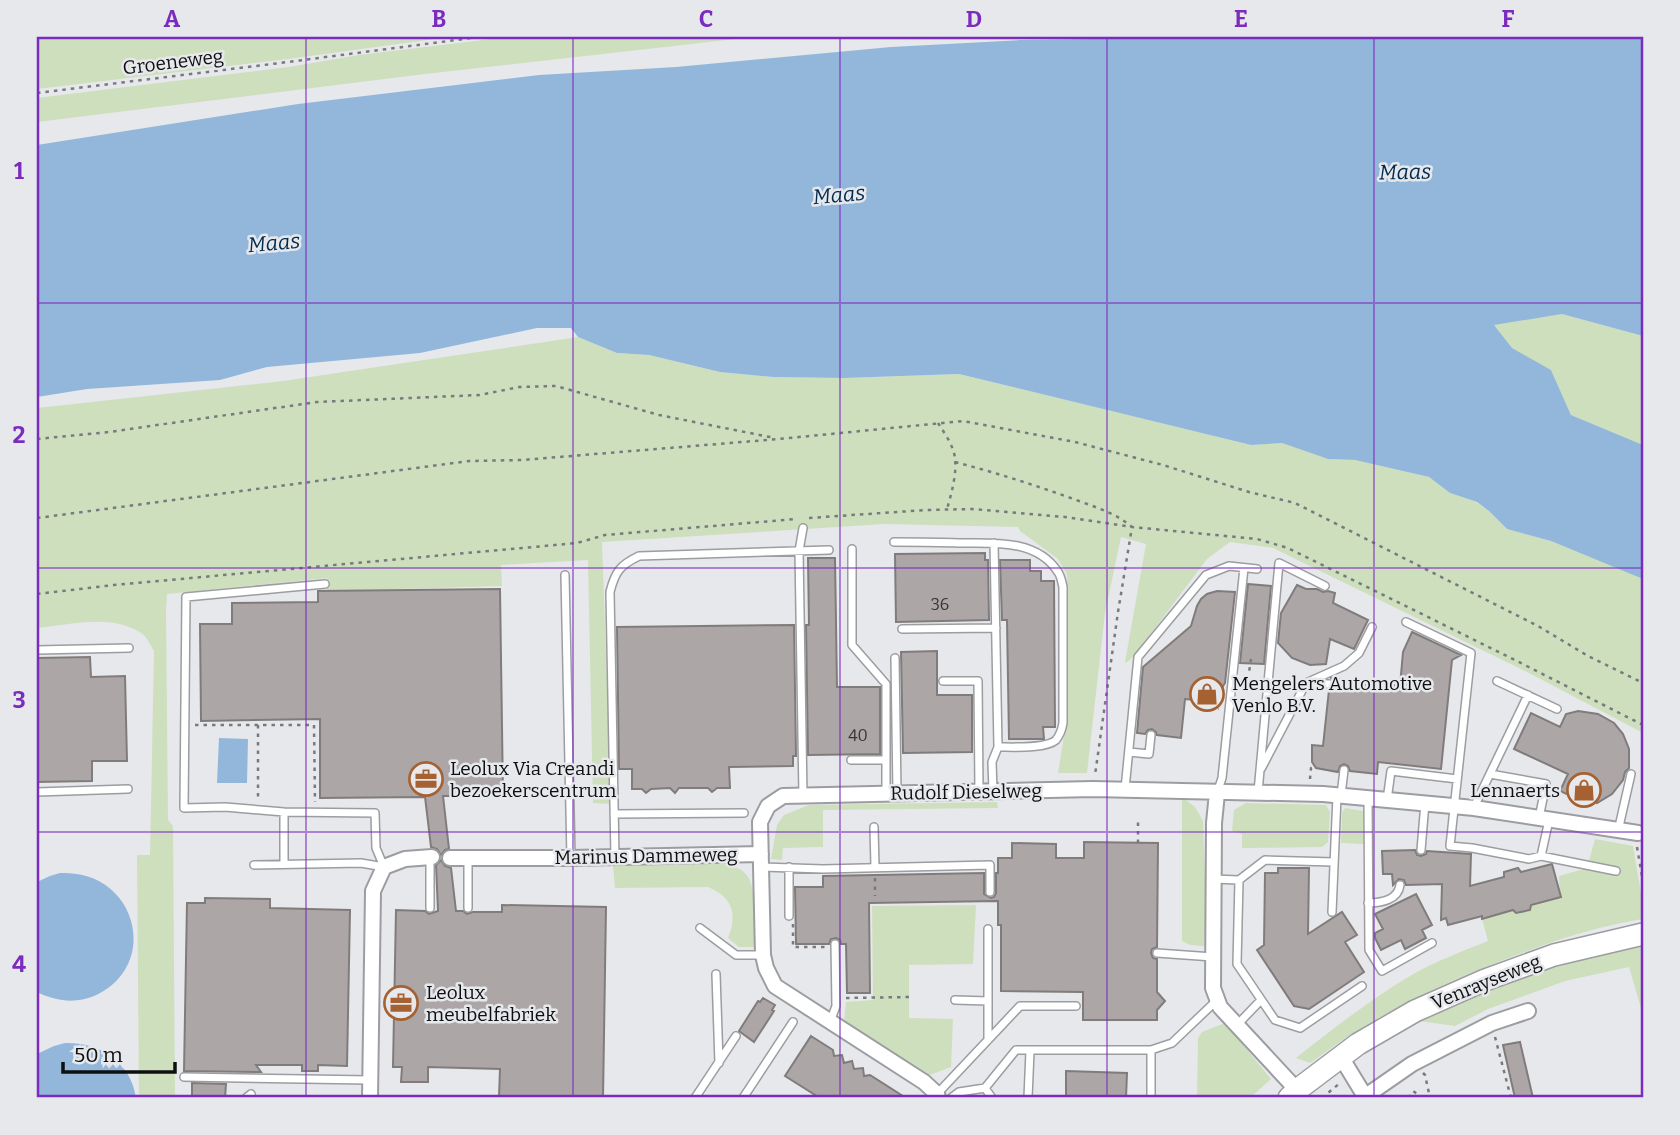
<svg xmlns="http://www.w3.org/2000/svg" width="1680" height="1135" font-family="Bitter,serif">
<style>
.green{fill:#cedfbd}
.water{fill:#93b7db}
.building{fill:#aca7a6;stroke:#807c7b;stroke-width:2}
.lines{fill:none;stroke-linecap:round;stroke-linejoin:round}
.lane-casing{stroke:#9b9da1;stroke-width:10}
.street-casing{stroke:#9b9da1;stroke-width:18}
.secondary-casing{stroke:#9b9da1;stroke-width:24}
.path{stroke:#797a7d;stroke-width:2.5;stroke-dasharray:3.5 5;stroke-linecap:butt}
.lane{stroke:#fff;stroke-width:7}
.street{stroke:#fff;stroke-width:14}
.secondary{stroke:#fff;stroke-width:21}
.grid{fill:none;stroke:#7b2cbf;stroke-width:2;stroke-opacity:0.55}
.labels{text-anchor:middle;dominant-baseline:central;stroke-width:5;stroke-linejoin:round;paint-order:stroke}
.number-label{font-size:16px;fill:#363536}
.street-label{font-size:19px;fill:#0e0f10;stroke:#e6e8ec}
.poi-label{font-size:19px;fill:#0e0f10;stroke:#e6e8ec;text-anchor:start}
.water-label{font-size:21px;font-style:italic;fill:#022b4d;stroke:#e6e8ec}
.neatline{fill:none;stroke:#7b2cbf;stroke-width:2.5}
.grid-label{font-size:23px;text-anchor:middle;font-weight:bold;fill:#7b2cbf}
</style>
<rect width="100%" height="100%" fill="#e6e8ec"/>
<path class="green" d="M37,37H450L288,59L37,89Z
M508,37H753L425,74L37,122V98L289,67L359,55Z
M1562,314L1643,336V445L1571,415L1551,370L1512,349L1493,324Z
M578,337L617,353L649,355L720,372L773,377L844,378L959,374L1251,445L1282,443L1328,459L1355,460L1429,477L1450,493L1476,502L1489,511L1507,529L1551,541L1643,579V733L1531,674L1273,548L1230,542L1207,559L1134,656L1126,663L1125,662L1146,544L1121,537L1105,613L1087,773H1058L1068,711L1067,574L1058,559L1020,531L1018,527L884,524L602,542L608,710L614,804L593,803L588,560L501,565L502,586L327,591V578L167,594L166,610L168,820L173,826L175,1098H139L137,855H150L154,651C150,645 147,636 141,633C112,613 69,625 37,628V408L283,381Z
M1182,797L1195,807L1203,821L1206,907L1204,946L1190,945L1182,941Z
M997,802L998,808L823,810V847L783,848L782,860L771,859L777,825L784,815L809,805Z
M1246,803L1326,805L1330,812L1328,842L1322,847L1242,848V834L1232,831L1234,810Z
M1345,808L1363,811L1364,844L1341,843L1342,813Z
M1595,839L1633,846L1643,905V919C1598,926 1556,940 1514,956C1462,975 1412,998 1363,1027C1345,1037 1328,1051 1310,1063L1296,1058C1331,1030 1366,1003 1405,979C1431,963 1460,952 1488,941L1482,919L1560,897L1559,876L1587,868Z
M723,864C733,866 743,868 748,877C757,891 754,930 754,947H739L728,938C738,913 732,897 708,887L615,888L613,865Z
M976,905L973,964L909,965V1018L953,1019L951,1067L927,1076L844,1022L846,1002L873,1000L872,906Z
M1643,946V1015L1629,967L1565,981L1488,1009L1455,1026L1419,1021C1490,989 1565,956 1643,946Z
M1225,1023L1271,1079L1250,1098H1197L1198,1038L1202,1032Z"/>
<path class="water" d="M1230,37L1643,38V336L1562,314L1494,325L1512,348L1551,370L1571,415L1643,445V579L1551,541L1507,529L1489,511L1477,502L1450,493L1429,477L1355,460L1328,459L1282,443L1251,445L959,374L844,378L773,377L720,372L649,355L617,353L578,337L571,328H537L420,353L267,367L220,380L87,389L37,397V145L298,104L539,75L676,67L891,47L1021,40Z
M219,738L248,739L247,783H217Z
M60,873C137,869 162,966 94,996C75,1004 55,1001 37,992V882L50,876Z
M65,1043C100,1042 131,1062 136,1098H37V1054L54,1046Z"/>
<path class="building" d="M985,553V560H988L989,620L896,622L895,554Z
M808,558H835L837,687H880V754L808,755L806,625H809Z
M1000,560H1030V571H1041V581H1054L1055,727H1043L1044,739H1009L1007,620H1002Z
M1248,584L1271,586L1264,664L1240,663Z
M1297,585L1306,589H1317L1323,592L1328,591L1335,593L1333,603L1368,620L1354,649L1330,639L1326,664L1310,665L1292,658L1278,643L1281,613Z
M500,589L503,796H443L449,849L445,850L441,855L437,849L431,847L425,797L320,798V719L201,721L200,624H232V603L318,602V591Z
M1217,591L1235,592L1225,683L1220,691L1209,698L1196,700L1185,699L1181,738L1157,735L1156,732L1152,729L1148,730L1145,734L1137,733L1143,667L1191,626L1197,606L1201,599L1207,594Z
M794,625L796,756H793V766L729,767L730,788H717L712,792L708,788H679L675,793L670,788L651,789L646,793L642,789H632V769H619L617,627Z
M1412,632L1461,655L1452,660L1441,769L1378,762L1377,774L1350,771L1348,766L1344,764L1340,766L1338,772L1316,768L1312,762V745L1323,746L1329,690L1332,689L1335,685L1334,681L1331,678L1400,686L1403,652Z
M937,651V695H972V752L903,753L901,652Z
M90,657L91,677L125,676L127,761H92V781L37,782V658Z
M1578,711L1598,714L1614,723L1623,734L1629,749V768L1625,772L1623,780L1612,794L1597,803L1573,791L1571,796L1560,791L1568,774L1514,749L1531,713L1560,727L1566,714Z
M1084,842L1158,843L1157,947L1152,949L1151,953L1153,958L1157,959V992L1165,1001L1157,1010V1020H1083V992L1001,991V925H998V901L869,903L870,993H847L846,944H841L840,940L836,938L831,939L829,944H796L795,887H823V876L984,873V894L991,898L994,897L996,893V873H998V858H1012V843L1056,844V858H1084Z
M1415,850L1417,855L1421,856L1426,854L1427,851L1471,854L1470,886L1504,877V872L1518,868L1521,872L1552,864L1561,897L1531,905L1530,910L1516,913L1513,910L1482,919V916L1448,925L1446,918L1441,920L1442,884L1406,885L1404,880L1399,879L1393,885L1392,874H1383L1382,851Z
M441,860L445,866L451,868L456,911H463L467,914L473,912H502V905L606,907L603,1098L499,1097L500,1069L428,1067V1082H401L402,1067H393L396,910L425,911L429,914L438,911L436,865Z
M1278,868H1309L1308,934L1342,912L1357,935L1345,942L1364,972L1309,1009L1294,1006L1257,950L1264,945L1265,873H1278Z
M1416,894L1432,925L1422,930L1426,938L1405,949L1401,940L1381,950L1375,938V933L1383,929L1375,914Z
M205,898L270,899V908L350,910L347,1066L318,1065V1071H302V1065H256L261,1072L184,1071L187,903H205Z
M763,998L775,1005L772,1010L774,1011L754,1042L739,1031L758,1001L760,1002Z
M811,1036L833,1050L834,1056L842,1055L844,1063L852,1061L854,1069L863,1068L864,1076L870,1075L906,1098H820L785,1076Z
M1520,1042L1533,1098H1515L1503,1045Z
M1066,1071L1127,1073L1126,1098H1066Z
M192,1083L226,1084L225,1098H192Z"/>
<g class="lines">
<g class="lane-casing">
<path id="lane" d="M894,542C916,542 937,542 959,543C993,543 1037,539 1058,572C1061,576 1062,583 1063,587V723C1062,729 1060,735 1056,740C1046,749 1012,747 998,747
M852,549V645L886,684V793
M565,575L571,858
M1406,622L1471,653L1450,846L1472,848L1529,859L1541,856
M902,629L996,628
M37,650L129,648
M895,658L897,793
M943,681H978L979,791
M1497,681L1557,709
M1309,683L1329,684
M1129,752L1149,754L1151,735
M851,760H886
M1261,769L1306,683L1344,666L1359,653L1372,627
M1490,774L1546,784L1539,818
M1125,789L1138,657L1206,575L1229,566L1257,569
M993,791L992,762L998,747L994,543
M37,792L128,789
M1258,792L1279,563L1325,586
M1217,793L1222,778L1244,568
M1341,795L1344,770
M803,796L799,551L803,528
M1368,798L1369,950L1382,971L1432,943
M1387,800L1391,771L1457,779
M1474,807L1528,695
M284,812V864
M614,814L744,813
M1549,820L1541,856L1616,871
M874,827L875,867
M1618,831L1631,774
M1421,850L1425,803
M615,857L610,592C615,572 620,565 639,556L829,550
M254,865L361,863L384,867L376,848L375,813L284,812L225,807L184,808L186,597L325,584
M762,867L823,869L990,865V892
M789,867V916
M1213,879L1239,880L1265,860L1334,862
M1239,880L1237,964L1275,1020L1300,1028L1362,986
M1368,903C1381,903 1398,900 1400,885
M430,908V858
M468,908V858
M1332,912L1337,796
M700,928L736,955H763
M1157,953L1213,957
M716,974L719,1063
M955,1000L988,1001
M830,1022L836,1006L835,944
M1237,1025L1261,1000
M988,1040V929
M1151,1050L1172,1043L1216,1001
M184,1077L370,1080
M985,1088L992,1098
M937,1094L1020,1006H1076
M246,1098L251,1094
M695,1098L736,1036
M743,1098L793,1022
M951,1098L959,1092L985,1088L1016,1050H1151V1098
M1028,1098L1030,1051"/>
</g>
<g class="street-casing">
<path id="street" d="M1217,793L1214,823L1213,988L1220,1007L1297,1090
M450,858H571L761,854
M1341,1057L1366,1098
M370,1098L373,891L384,867L405,859L432,857
M938,1098L937,1094L924,1082L775,986L766,968L763,955L760,822L768,806L783,796L1093,789L1323,794L1474,808L1638,833
M1363,1098L1412,1064L1492,1023L1528,1011"/>
</g>
<g class="secondary-casing">
<path id="secondary" d="M1289,1098L1297,1090L1358,1044L1415,1011L1485,980L1554,955L1643,934"/>
</g>
<path class="path" d="M37,93L288,62L479,37
M938,423C945,434 954,446 955,459C957,474 951,495 947,509
M37,439L109,432L317,402L480,395L519,387L556,386L659,415L775,438
M955,462C997,473 1038,486 1079,501C1098,508 1117,514 1132,527L1118,612L1095,775
M37,518L469,461L522,460L779,439L963,421L1075,442L1163,465L1249,492L1295,503L1538,626L1588,656L1643,683
M809,518L926,510L972,509L1065,517L1132,527L1257,539L1288,548L1511,658L1643,725
M37,594L114,585L577,543L605,535L796,519
M1243,678L1258,680
M1248,679L1251,659
M1209,698L1212,708L1219,709
M195,725H314L315,802
M258,725V801
M1310,779L1311,768L1314,766
M1138,843V822
M1637,847L1643,882
M875,878V896
M793,924V947H826
M846,998L909,997
M1495,1037L1511,1098
M1423,1073L1425,1075L1430,1098
M1322,1098L1340,1083
M1409,1098L1413,1091L1423,1098"/>
<use href="#lane" class="lane"/>
<use href="#street" class="street"/>
<use href="#secondary" class="secondary"/>
</g>
<path class="grid" d="M306,37V1098M573,37V1098M840,37V1098M1107,37V1098M1374,37V1098M37,303H1643M37,568H1643M37,832H1643"/>
<defs>
<g id="shop-ring" transform="scale(1.75)"><circle r="9.5" fill="#e6e8ec" stroke="#a56132" stroke-width="1.5"/><path d="M-5-2.5h2.3a2.7 3.5 0 0 1 5.4 0H5L5.5 6h-11ZM-1.5-2.5h3a1.5 2.3 0 0 0-3 0Z" fill="#a56132"/></g>
<g id="office-ring" transform="scale(1.75)"><circle r="9.5" fill="#e6e8ec" stroke="#a56132" stroke-width="1.5"/><path d="M-6-3h4V-5.5h4V-3h4V5H-6ZM-1-4.5V-3h2v-1.5ZM-6 0V1H6V0Z" fill="#a56132"/></g>
</defs>
<g fill-rule="evenodd">
<use href="#shop-ring" x="1207" y="694"/>
<use href="#office-ring" x="426" y="779"/>
<use href="#shop-ring" x="1584" y="790"/>
<use href="#office-ring" x="401" y="1003"/>
</g>
<g class="labels">
<g class="number-label">
<text x="940" y="604">36</text>
<text x="858" y="735">40</text>
</g>
<g class="street-label">
<text transform="translate(173 62) rotate(-7)">Groeneweg</text>
<text transform="translate(966 792) rotate(-1)">Rudolf Dieselweg</text>
<text transform="translate(646 856) rotate(-1)">Marinus Dammeweg</text>
<text transform="translate(1486 982) rotate(-22)">Venrayseweg</text>
</g>
<g class="poi-label">
<text x="1232" y="683">Mengelers Automotive<tspan x="1232" dy="22">Venlo B.V.</tspan></text>
<text x="450" y="768">Leolux Via Creandi<tspan x="450" dy="22">bezoekerscentrum</tspan></text>
<text x="1560" y="790" text-anchor="end">Lennaerts</text>
<text x="426" y="992">Leolux<tspan x="426" dy="22">meubelfabriek</tspan></text>
</g>
<g class="water-label">
<text transform="translate(1405 172) rotate(-1)">Maas</text>
<text transform="translate(839 195) rotate(-5)">Maas</text>
<text transform="translate(274 243) rotate(-5)">Maas</text>
</g>
</g>
<rect width="1680" height="1135" fill="none" stroke="#e6e8ec" stroke-width="77"/>
<path d="M63 1062v10h112v-10" fill="none" stroke="#0e0f10" stroke-width="3.5"/>
<text x="74" y="1062" font-size="21" fill="#0e0f10" stroke="#e6e8ec" stroke-width="5" paint-order="stroke">50 m</text>
<rect x="38" y="38" width="1604" height="1058" class="neatline"/>
<g class="grid-label">
<text x="172" y="27">A</text>
<text x="439" y="27">B</text>
<text x="706" y="27">C</text>
<text x="974" y="27">D</text>
<text x="1241" y="27">E</text>
<text x="1508" y="27">F</text>
<text x="19" y="179">1</text>
<text x="19" y="443">2</text>
<text x="19" y="708">3</text>
<text x="19" y="972">4</text>
</g>
</svg>
